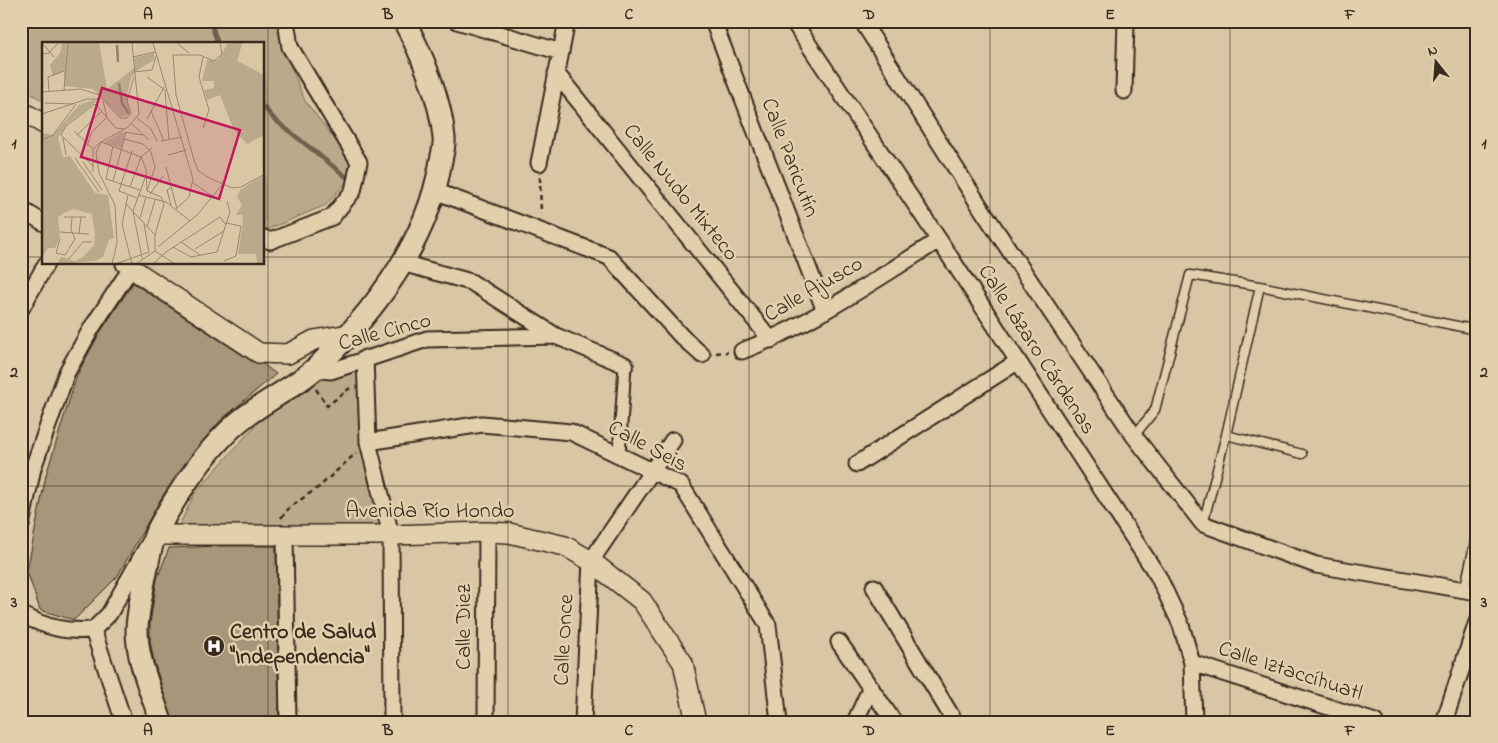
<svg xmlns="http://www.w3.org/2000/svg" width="1498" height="743" font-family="'Indie Flower',sans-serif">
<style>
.green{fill:#bba98b;stroke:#7b6a54}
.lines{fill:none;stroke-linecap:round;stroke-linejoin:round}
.stream{stroke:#715f4c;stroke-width:4.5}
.building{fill:#a8967a;stroke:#3b2a1e}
.service-casing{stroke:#3b2a1e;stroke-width:11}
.pedestrian-casing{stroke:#3b2a1e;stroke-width:15}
.minor-casing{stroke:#3b2a1e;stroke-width:19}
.tertiary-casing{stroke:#3b2a1e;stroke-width:22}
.secondary-casing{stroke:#3b2a1e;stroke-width:25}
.path{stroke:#3b2a1e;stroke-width:2.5;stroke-dasharray:5 4;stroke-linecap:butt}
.service{stroke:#e2d0ad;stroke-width:8}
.pedestrian{stroke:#e2d0ad;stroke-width:11}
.minor{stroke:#e2d0ad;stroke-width:15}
.tertiary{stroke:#e2d0ad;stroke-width:19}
.secondary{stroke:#e2d0ad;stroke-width:21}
.grid{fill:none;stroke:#3b2a1e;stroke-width:1;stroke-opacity:0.55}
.labels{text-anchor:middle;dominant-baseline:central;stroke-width:5;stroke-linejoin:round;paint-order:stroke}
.street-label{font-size:22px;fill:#3b2a1e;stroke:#e2d0ad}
.poi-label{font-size:22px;font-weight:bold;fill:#3b2a1e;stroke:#e2d0ad;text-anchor:start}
.inset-river{fill:none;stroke:#95836b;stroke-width:2.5}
.inset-road{fill:none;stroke:#99886e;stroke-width:1}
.view{fill:#c2185b;fill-opacity:0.15;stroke:#c2185b;stroke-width:2.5}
.inset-edge{fill:none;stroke:#3b2a1e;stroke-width:2.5}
.neatline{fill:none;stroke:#3b2a1e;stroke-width:2}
.grid-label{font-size:16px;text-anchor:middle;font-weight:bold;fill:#3b2a1e}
</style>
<rect width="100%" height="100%" fill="#d8c6a4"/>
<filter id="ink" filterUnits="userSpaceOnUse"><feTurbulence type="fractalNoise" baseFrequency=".02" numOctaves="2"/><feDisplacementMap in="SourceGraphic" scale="10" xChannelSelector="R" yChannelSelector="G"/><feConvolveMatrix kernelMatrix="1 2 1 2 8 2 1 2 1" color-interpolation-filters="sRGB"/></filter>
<g filter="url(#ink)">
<path class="green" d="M21,21H275L283,47L305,101L351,160L349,179L326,205L268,229L264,228V44H44V101L21,88Z
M358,367L383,530L174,536L195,493L259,421L323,379Z"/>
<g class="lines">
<path class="stream" d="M207,21L212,26L218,44
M264,107L274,119L349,179"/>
</g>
<path class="building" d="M133,283L253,362L263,364L276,374L221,420L196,449L162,497L117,577L74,620L40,610L27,571L46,475L77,375L99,334Z
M219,546H276L279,720L173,722L154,662L150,641V623L157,579L169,548Z"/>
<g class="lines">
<g class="service-casing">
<path id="service" d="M1226,435L1302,454
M1134,436L1155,410L1190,275L1260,286L1477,330
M1203,524L1226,435L1260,286
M1464,591L1477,532"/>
</g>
<g class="pedestrian-casing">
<path id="pedestrian" d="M619,454L625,365"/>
</g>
<g class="minor-casing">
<path id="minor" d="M457,21L561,52
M713,21L825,311
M793,21L939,240L1158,576L1181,625L1192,663L1194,722
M862,21L983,211L1134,436L1203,524L1316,565L1477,592
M556,73L771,340
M1124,91L1126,21
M539,163L567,21
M435,191L609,257L682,337L702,355
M21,209L44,223
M264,238L270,241L332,217L353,191L359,162L290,47L286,21
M402,263L471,282L556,336L625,365
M21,309L46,264
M742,351C812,324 875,280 939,240
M365,358L368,442L391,535L392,722
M315,369L331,371L427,339L556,336
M368,442L482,424L571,432L681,485L768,625L779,722
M857,464L1017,362
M21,525L33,468L67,372L91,329L131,268L124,264
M285,536L288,722
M874,587L955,722
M21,614C47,628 65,632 93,630
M839,642L894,722
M1192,663L1375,722
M124,722L93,630L109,614L148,545
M486,722L487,532
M583,722L591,561L673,440
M855,722L871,687
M1444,722L1477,622"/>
</g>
<g class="tertiary-casing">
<path id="tertiary" d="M21,111L44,124
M130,264L131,268L259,353L288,354L314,340L349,334
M155,535H391L487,532L509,533L565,546L591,561L642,601L683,663L696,722"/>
</g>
<g class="secondary-casing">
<path id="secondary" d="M161,722C152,693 137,662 137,630C137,615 150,545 156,533C175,496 209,445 242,419C266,400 295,387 317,367C373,313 426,244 440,166C441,158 445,147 444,138C441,100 422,54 404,21"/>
</g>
<path class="path" d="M540,177L541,214
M716,353L728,352
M316,389L327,406L350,388
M281,518L290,507L319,487L356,453"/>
<use href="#service" class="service"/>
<use href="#pedestrian" class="pedestrian"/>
<use href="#minor" class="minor"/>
<use href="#tertiary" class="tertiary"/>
<use href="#secondary" class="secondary"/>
</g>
</g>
<path class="grid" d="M268,21V722M508,21V722M749,21V722M990,21V722M1230,21V722M21,257H44M264,257H1477M21,486H1477"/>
<defs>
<g id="hospital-disc" transform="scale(1.125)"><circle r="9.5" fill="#3b2a1e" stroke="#e2d0ad"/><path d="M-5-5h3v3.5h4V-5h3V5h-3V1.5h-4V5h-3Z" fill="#fff"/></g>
</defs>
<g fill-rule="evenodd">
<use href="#hospital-disc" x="214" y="646"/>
</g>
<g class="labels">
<g class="street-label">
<text transform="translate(789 158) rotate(69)">Calle Paricutín</text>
<text transform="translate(680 193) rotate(51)">Calle Nudo Mixteco</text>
<text transform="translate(814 290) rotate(-30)">Calle Ajusco</text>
<text transform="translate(385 333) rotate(-15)">Calle Cinco</text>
<text transform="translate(1036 350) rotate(57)">Calle Lázaro Cárdenas</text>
<text transform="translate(647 447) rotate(28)">Calle Seis</text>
<text x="430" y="512">Avenida Río Hondo</text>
<text transform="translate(465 627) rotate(-90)">Calle Diez</text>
<text transform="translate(565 640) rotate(-87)">Calle Once</text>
<text transform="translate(1290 672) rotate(18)">Calle Iztaccíhuatl</text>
</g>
<g class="poi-label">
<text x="230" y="633">Centro de Salud<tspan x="230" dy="25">"Independencia"</tspan></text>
</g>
</g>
<g transform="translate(42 42)">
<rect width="222" height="222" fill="#d8c6a4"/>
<path d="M20,1H57L65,47L92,26V16L112,11V18L94,29L89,36L85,52L88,71L84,74L78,75L51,47L22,44V29L11,34L8,23L18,11ZM186,1H204L200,2L195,19L222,33V93L205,102L192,88L178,53L165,58L162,48L172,46V39H160L165,18H176ZM54,57L53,61L25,82L16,96L21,115L28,114L53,151L66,153L72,196L67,198L61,215L53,219L15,222L19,215L33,219L41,215L52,203L53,192L50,172L32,167L22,171L16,175L18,195L13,206H6L0,215V91L11,93L37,63ZM79,90H83L80,106L61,101ZM222,133V222H215L214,212H196L201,179L200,173H194L200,163L195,155L198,148Z" fill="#bba98b"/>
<path class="inset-river" d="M75,3L76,20M77,41L80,61L87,72"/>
<path class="inset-road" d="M0,1L12,15M111,1L151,137L147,155L134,167M135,1L147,11M178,1L180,12L172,19L158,13H131L134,53L152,118L156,128L165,135L190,146L199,145L223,132M0,12L7,11L16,1M91,15L113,10M92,30L110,28L114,14M105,35L123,48L127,98M22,48L26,1M7,49L6,35L22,29M0,50L39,47L57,53L78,76H85L89,71L85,59L92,35M61,59L65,75M3,61L31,62M109,69L122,99M0,72L45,57H59M95,76L109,87L115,99M105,77L122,45M90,82L107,98M161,86L167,68L157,35L161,15M32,89L51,107M83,90L101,93M35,93L59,70M21,96L24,113M82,97L101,102L109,110L113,125L105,149M0,98L11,93L34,62M119,99L140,95M45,104L50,90L65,75M71,104L64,137L98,148M90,109L77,149L95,156M126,113L144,108M33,116L57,150M41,120L60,148M51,124V107L59,100L99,115L104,127L105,149L119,155L122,162L113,193V209M124,125L135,167M51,130V124L19,93L24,84L53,62L74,86L82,87M71,139L84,90M151,141L172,155M88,145L99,115L110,106M108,152L121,134M86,153L80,182L90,222M96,153L124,160L148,179M83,161L113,193M129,163L125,148L129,146M22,175H44M98,176L104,155M105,185L113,158M18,190L47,192M37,191L39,175M18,197L14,211L23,213M139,200L158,213M116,205L155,173L180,143M131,205L149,215M153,207L182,189M23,213L33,197L29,188L30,175M149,215L175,210L188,170L185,159M100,216L91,169L103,136M26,218L41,200H50M182,219L194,214L199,184L184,181M70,222L75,201L73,163L57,131L54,111L59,100L86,85L97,72L90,1M73,222L107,210L102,182M94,222L113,209L133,222M111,222L124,210L178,175L184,183"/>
<path class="view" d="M60,46L198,88L177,157L39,115Z"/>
<rect width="222" height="222" class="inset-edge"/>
</g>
<rect width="1498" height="743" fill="none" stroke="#e2d0ad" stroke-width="55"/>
<g transform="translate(1436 62) rotate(343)" stroke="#e2d0ad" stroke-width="4" paint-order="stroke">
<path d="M0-4L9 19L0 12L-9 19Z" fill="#3b2a1e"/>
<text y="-8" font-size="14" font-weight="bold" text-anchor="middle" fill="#3b2a1e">N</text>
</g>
<rect x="28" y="28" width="1442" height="688" class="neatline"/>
<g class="grid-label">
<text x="148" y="19">A</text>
<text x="388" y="19">B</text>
<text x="629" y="19">C</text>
<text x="869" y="19">D</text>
<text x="1110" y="19">E</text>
<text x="1350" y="19">F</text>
<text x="14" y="148">1</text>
<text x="1484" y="148">1</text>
<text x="14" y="377">2</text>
<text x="1484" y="377">2</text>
<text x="14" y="607">3</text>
<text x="1484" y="607">3</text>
<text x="148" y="735">A</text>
<text x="388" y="735">B</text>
<text x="629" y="735">C</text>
<text x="869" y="735">D</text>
<text x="1110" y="735">E</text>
<text x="1350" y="735">F</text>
</g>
</svg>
